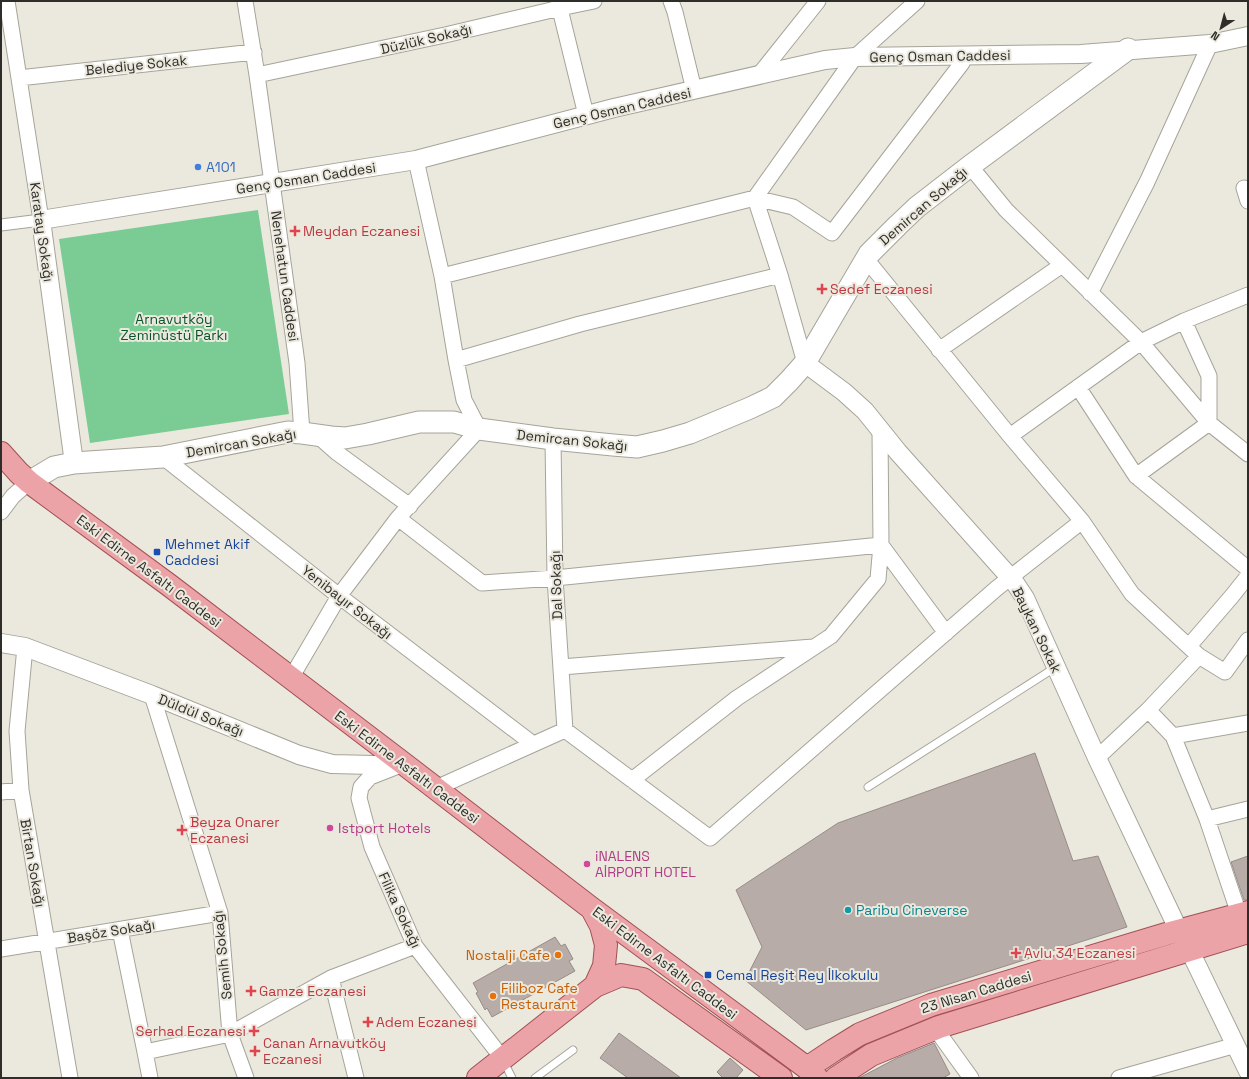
<svg xmlns="http://www.w3.org/2000/svg" width="1249" height="1079" font-family="'Space Grotesk',sans-serif">
<style>
.green{fill:#7acc94}
.building{fill:#b8aca8;stroke:#978c88}
.lines{fill:none;stroke-linecap:round;stroke-linejoin:round}
.service-casing{stroke:#a6a499;stroke-width:9}
.pedestrian-casing{stroke:#a6a499;stroke-width:13}
.minor-casing{stroke:#a6a499;stroke-width:17}
.tertiary-casing{stroke:#a6a499;stroke-width:20}
.secondary-casing{stroke:#a6a499;stroke-width:23}
.primary-casing{stroke:#a25155;stroke-width:24}
.service{stroke:#fff;stroke-width:7}
.pedestrian{stroke:#fff;stroke-width:11}
.minor{stroke:#fff;stroke-width:15}
.tertiary{stroke:#fff;stroke-width:18}
.secondary{stroke:#fff;stroke-width:21}
.primary{stroke:#eca3a7;stroke-width:22}
.shop-dot{fill:#3f7fe0;stroke:#ebe9de;stroke-width:1.5}
.health-dot{fill:#e0444e;stroke:#ebe9de;stroke-width:1.5}
.transit-dot{fill:#1a4fb4;stroke:#ebe9de;stroke-width:1.5}
.hotel-dot{fill:#d1479c;stroke:#ebe9de;stroke-width:1.5}
.culture-dot{fill:#0f9aa8;stroke:#ebe9de;stroke-width:1.5}
.food-dot{fill:#e8710a;stroke:#ebe9de;stroke-width:1.5}
.labels{text-anchor:middle;dominant-baseline:central;stroke-width:4;stroke-linejoin:round;paint-order:stroke}
.street-label{font-size:14px;fill:#2e2d29;stroke:#ebe9de}
.shop-label{font-size:14px;fill:#366cbe;stroke:#ebe9de;text-anchor:start}
.health-label{font-size:14px;fill:#be3a42;stroke:#ebe9de;text-anchor:start}
.park-label{font-size:14px;fill:#0a542c;stroke:#ebe9de}
.transit-label{font-size:14px;fill:#164399;stroke:#ebe9de;text-anchor:start}
.hotel-label{font-size:14px;fill:#b23c85;stroke:#ebe9de;text-anchor:start}
.culture-label{font-size:14px;fill:#0d838f;stroke:#ebe9de;text-anchor:start}
.food-label{font-size:14px;fill:#c56008;stroke:#ebe9de;text-anchor:end}
</style>
<rect width="100%" height="100%" fill="#ebe9de"/>
<path class="green" d="M258,210L289,414L90,443L59,239Z"/>
<path class="building" d="M1035,753L1073,861L1098,856L1127,927L806,1030L745,980L762,947L736,890L838,823Z
M1248,856V900H1244L1231,862Z
M555,937L561,946L565,944L573,959L569,961L575,971L492,1017L487,1008L485,1010L476,993L478,992L473,983Z
M619,1033L681,1078H628L600,1058Z
M934,1043L950,1074L943,1078H859L897,1058Z
M730,1058L743,1070L736,1078H723L717,1072Z"/>
<g class="lines">
<g class="service-casing">
<path id="service" d="M868,787L1056,667
M503,1060L512,1078
M535,1078L573,1050"/>
</g>
<g class="pedestrian-casing">
<path id="pedestrian" d="M1,225L41,220"/>
</g>
<g class="minor-casing">
<path id="minor" d="M7,1L41,220
M245,1L257,75L297,363L302,433
M558,1L586,115
M671,1L675,12L694,90
M257,75L445,35L560,8L594,1
M759,75L818,1
M19,78L254,52
M970,166L1006,210L1141,342L1209,423L1248,454
M1244,188L1248,201
M866,259L1010,436L1082,521L1132,594L1199,656L1225,672L1248,640
M442,276L755,198L793,207L832,233L962,63L964,56
M1090,293L1147,182L1210,44
M939,350L1062,265
M456,360L580,324L780,275
M805,363L780,275L755,198L855,57L917,1
M1078,387L1136,476L1248,569
M318,436L336,452L410,506
M1010,436L1141,342L1184,321L1248,295
M553,439L555,578L565,730
M163,457L339,596L533,744
M1136,476L1209,423V376L1184,321
M1,512L13,496L29,482
M398,518L482,583L555,578L881,545L946,633
M1189,646L1232,596L1248,576
M25,647L17,731L21,790L70,1078
M561,667L813,647
M291,678L339,596L398,518L479,429L464,400L456,360L442,276L416,160
M152,695L220,913L230,1034L246,1078
M1148,710L1173,736L1207,819L1239,914
M1173,736L1248,723
M1097,758L1148,710L1199,656
M398,766L370,777L361,787L359,798L372,847L415,946L503,1059
M632,780L737,698L831,636L878,579L881,545L880,431
M436,788L565,730L710,838L997,588L1082,521
M1,792L21,790
M1207,819L1248,809
M120,930L145,1052
M1,949L220,913
M331,978L356,1078
M935,1028L971,1078
M150,1078L145,1052L230,1034L331,978L415,946
M1119,1078L1236,1045"/>
</g>
<g class="tertiary-casing">
<path id="tertiary" d="M805,363L844,392L865,411L898,452L1015,583L1025,598L1097,758L1179,931
M74,463L41,220L416,160L614,108L825,60L855,57L1081,54L1210,44L1248,36
M1,643L25,647L152,695L299,755L332,764L373,765L404,764
M1189,949L1248,1071"/>
</g>
<g class="secondary-casing">
<path id="secondary" d="M29,482L54,467L74,463L163,457L288,432L302,433L331,437L345,438L368,434L419,422H454L479,429L553,439L613,445L637,447L663,441L690,433L750,408L773,397L789,381L805,363L869,254L898,225L917,207L970,166L1128,49"/>
</g>
<g class="primary-casing">
<path id="primary" d="M1,453L19,473L29,482L169,585L404,764L591,908L807,1068L817,1078
M595,986L621,975L643,979L781,1078
M807,1068L834,1050L860,1034L931,1005L1166,934L1248,912
M478,1078L595,986L604,966L606,945L601,926L592,909
M836,1078L871,1055L939,1027L1248,932"/>
</g>
<use href="#service" class="service"/>
<use href="#pedestrian" class="pedestrian"/>
<use href="#minor" class="minor"/>
<use href="#tertiary" class="tertiary"/>
<use href="#secondary" class="secondary"/>
<use href="#primary" class="primary"/>
</g>
<circle class="shop-dot" cx="198" cy="167" r="4"/>
<g class="health-dot">
<path d="M293 225h4v4h4v4h-4v4h-4v-4h-4v-4h4z"/>
<path d="M820 283h4v4h4v4h-4v4h-4v-4h-4v-4h4z"/>
<path d="M180 824h4v4h4v4h-4v4h-4v-4h-4v-4h4z"/>
<path d="M1014 947h4v4h4v4h-4v4h-4v-4h-4v-4h4z"/>
<path d="M249 985h4v4h4v4h-4v4h-4v-4h-4v-4h4z"/>
<path d="M366 1016h4v4h4v4h-4v4h-4v-4h-4v-4h4z"/>
<path d="M252 1025h4v4h4v4h-4v4h-4v-4h-4v-4h4z"/>
<path d="M253 1045h4v4h4v4h-4v4h-4v-4h-4v-4h4z"/>
</g>
<g class="transit-dot">
<rect x="153" y="548" width="8" height="8" rx="2"/>
<rect x="704" y="971" width="8" height="8" rx="2"/>
</g>
<g class="hotel-dot">
<circle cx="330" cy="828" r="4"/>
<circle cx="587" cy="864" r="4"/>
</g>
<circle class="culture-dot" cx="848" cy="910" r="4"/>
<g class="food-dot">
<circle cx="558" cy="955" r="4"/>
<circle cx="493" cy="996" r="4"/>
</g>
<g class="labels">
<g class="street-label">
<text transform="translate(426 39) rotate(-13)">Düzlük Sokağı</text>
<text transform="translate(940 56) rotate(-1)">Genç Osman Caddesi</text>
<text transform="translate(136 65) rotate(-6)">Belediye Sokak</text>
<text transform="translate(622 108) rotate(-13)">Genç Osman Caddesi</text>
<text transform="translate(306 178) rotate(-9)">Genç Osman Caddesi</text>
<text transform="translate(923 206) rotate(-41)">Demircan Sokağı</text>
<text transform="translate(42 232) rotate(82)">Karatay Sokağı</text>
<text transform="translate(285 276) rotate(82)">Nenehatun Caddesi</text>
<text transform="translate(572 440) rotate(6)">Demircan Sokağı</text>
<text transform="translate(241 443) rotate(-10)">Demircan Sokağı</text>
<text transform="translate(149 571) rotate(37)">Eski Edirne Asfaltı Caddesi</text>
<text transform="translate(556 585) rotate(-92)">Dal Sokağı</text>
<text transform="translate(347 602) rotate(38)">Yenibayır Sokağı</text>
<text transform="translate(1037 630) rotate(64)">Baykan Sokak</text>
<text transform="translate(201 715) rotate(22)">Düldül Sokağı</text>
<text transform="translate(407 767) rotate(37)">Eski Edirne Asfaltı Caddesi</text>
<text transform="translate(33 863) rotate(80)">Birtan Sokağı</text>
<text transform="translate(400 910) rotate(65)">Filika Sokağı</text>
<text transform="translate(111 931) rotate(-9)">Başöz Sokağı</text>
<text transform="translate(222 955) rotate(-96)">Semih Sokağı</text>
<text transform="translate(665 963) rotate(37)">Eski Edirne Asfaltı Caddesi</text>
<text transform="translate(976 992) rotate(-17)">23 Nisan Caddesi</text>
</g>
<g class="shop-label">
<text x="206" y="167">A101</text>
</g>
<g class="health-label">
<text x="303" y="231">Meydan Eczanesi</text>
<text x="830" y="289">Sedef Eczanesi</text>
<text x="190" y="822">Beyza Onarer<tspan x="190" dy="16">Eczanesi</tspan></text>
<text x="1024" y="953">Avlu 34 Eczanesi</text>
<text x="259" y="991">Gamze Eczanesi</text>
<text x="376" y="1022">Adem Eczanesi</text>
<text x="246" y="1031" text-anchor="end">Serhad Eczanesi</text>
<text x="263" y="1043">Canan Arnavutköy<tspan x="263" dy="16">Eczanesi</tspan></text>
</g>
<g class="park-label">
<text x="174" y="319">Arnavutköy<tspan x="174" dy="16">Zeminüstü Parkı</tspan></text>
</g>
<g class="transit-label">
<text x="165" y="544">Mehmet Akif<tspan x="165" dy="16">Caddesi</tspan></text>
<text x="716" y="975">Cemal Reşit Rey İlkokulu</text>
</g>
<g class="hotel-label">
<text x="338" y="828">Istport Hotels</text>
<text x="595" y="856">iNALENS<tspan x="595" dy="16">AİRPORT HOTEL</tspan></text>
</g>
<g class="culture-label">
<text x="856" y="910">Paribu Cineverse</text>
</g>
<g class="food-label">
<text x="550" y="955">Nostalji Cafe</text>
<text x="501" y="988" text-anchor="start">Filiboz Cafe<tspan x="501" dy="16">Restaurant</tspan></text>
</g>
</g>
<rect width="1249" height="1079" fill="none" stroke="#2e2d29" stroke-width="4"/>
<g transform="translate(1221 28) rotate(216)" stroke="#ebe9de" stroke-width="3" paint-order="stroke">
<path d="M0-3L7 15L0 10L-7 15Z" fill="#2e2d29"/>
<text y="-6" font-size="11" font-weight="bold" text-anchor="middle" fill="#2e2d29">N</text>
</g>
</svg>
